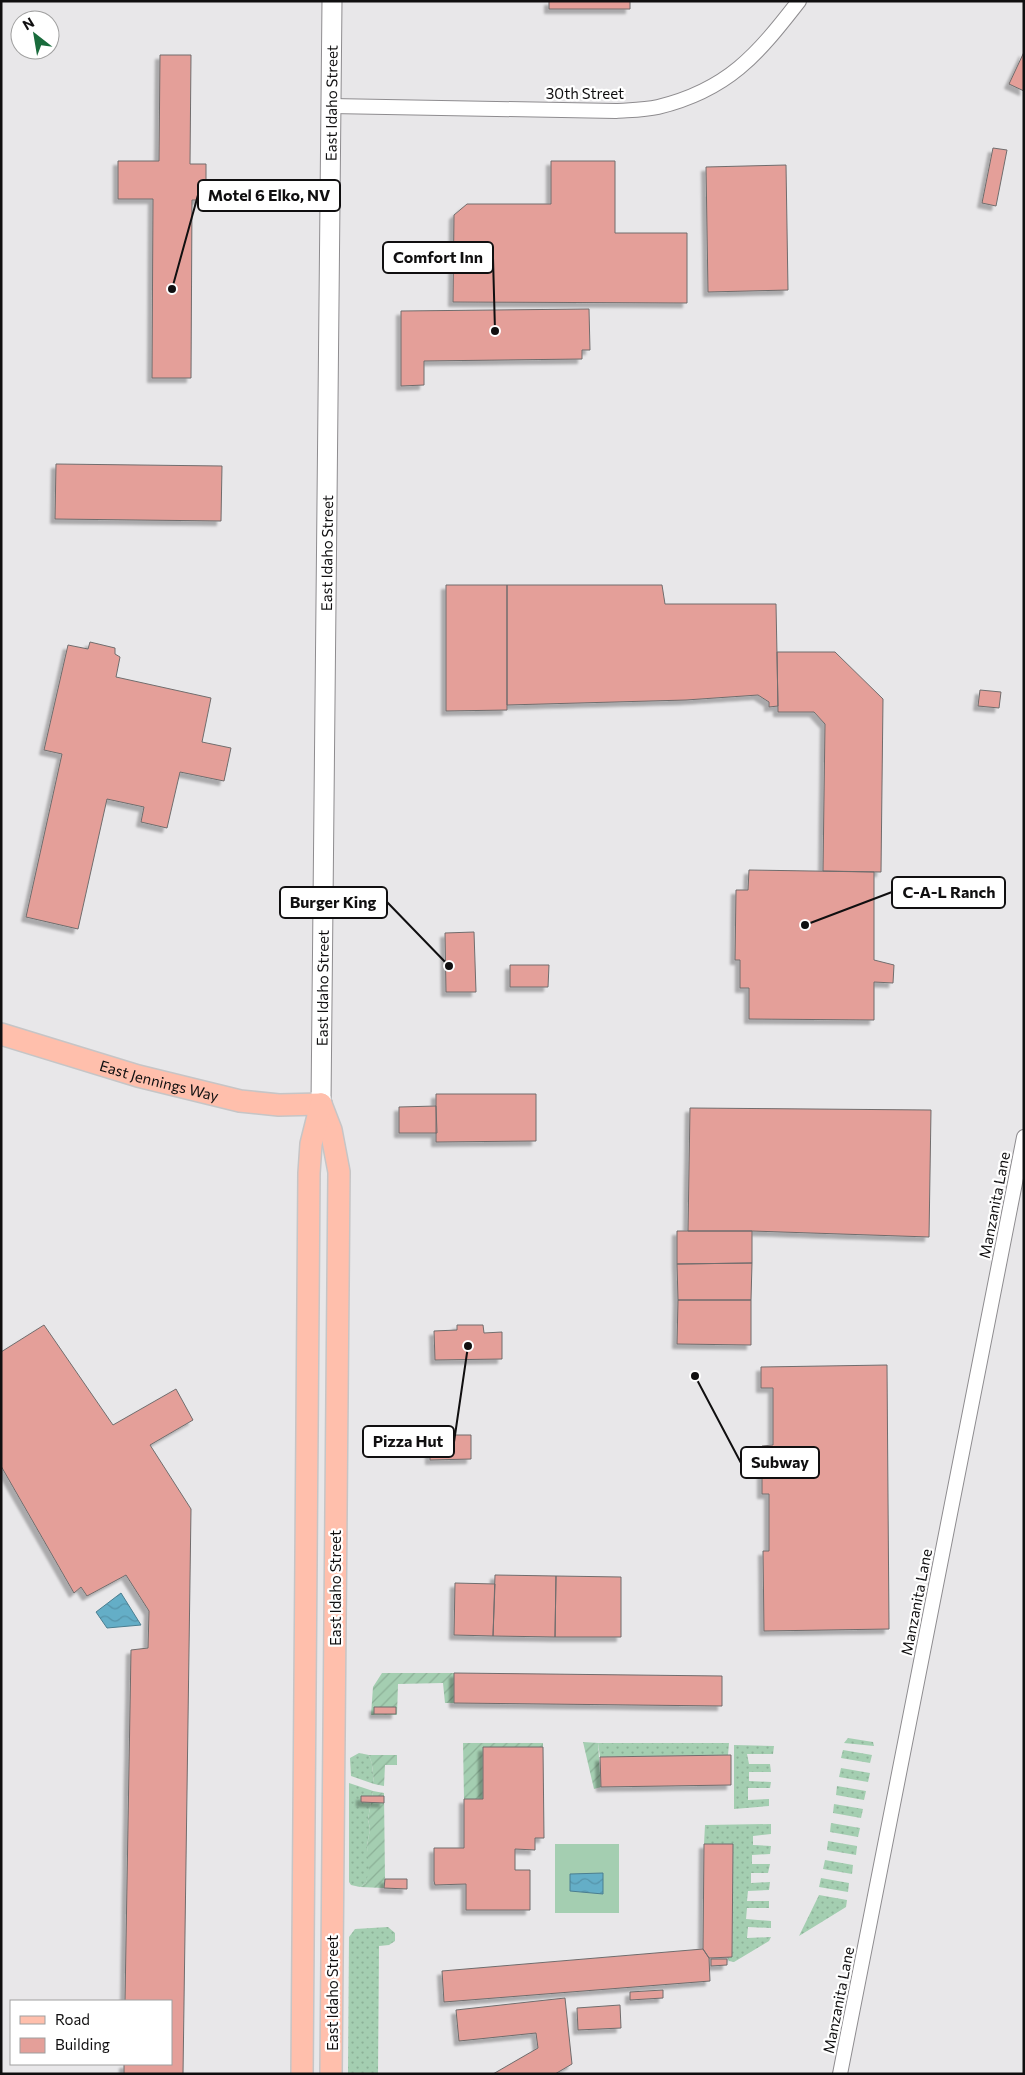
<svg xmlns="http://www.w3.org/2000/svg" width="1025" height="2075" font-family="Commissioner,sans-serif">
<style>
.grass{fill:url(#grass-dots)}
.garden{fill:url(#garden-furrows)}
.pitch{fill:#a4ceb1}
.water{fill:url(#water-waves);stroke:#4b7e90}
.building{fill:#e49f99;stroke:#706d6d;filter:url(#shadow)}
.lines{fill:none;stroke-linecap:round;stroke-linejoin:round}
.street-casing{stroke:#8e8c8f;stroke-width:16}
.secondary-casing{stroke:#8e8c8f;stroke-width:21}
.primary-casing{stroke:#c6c5c6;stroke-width:24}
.street{stroke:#fff;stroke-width:14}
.secondary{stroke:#fff;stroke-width:19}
.primary{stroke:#ffbfac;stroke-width:21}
.labels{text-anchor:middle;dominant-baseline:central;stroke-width:4.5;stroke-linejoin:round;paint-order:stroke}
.street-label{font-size:15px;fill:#100f10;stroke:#fff}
.leader{fill:none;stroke:#100f10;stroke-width:2}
.callout-dot{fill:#100f10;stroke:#fff;stroke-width:2}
.callout{fill:#fff;stroke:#100f10;stroke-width:2}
.callout-label{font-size:16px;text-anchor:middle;font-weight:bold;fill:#100f10}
</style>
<defs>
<pattern id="grass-dots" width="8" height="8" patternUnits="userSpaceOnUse" patternTransform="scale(1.25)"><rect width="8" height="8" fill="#a4ceb1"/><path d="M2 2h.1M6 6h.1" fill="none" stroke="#8cb097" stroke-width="1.8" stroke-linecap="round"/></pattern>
<pattern id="garden-furrows" width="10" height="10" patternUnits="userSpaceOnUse" patternTransform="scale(1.25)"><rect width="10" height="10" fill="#a4ceb1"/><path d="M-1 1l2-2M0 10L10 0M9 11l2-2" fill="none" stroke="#8cb097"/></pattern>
<pattern id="water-waves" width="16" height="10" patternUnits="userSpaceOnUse" patternTransform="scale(1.25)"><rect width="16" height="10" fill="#64aec7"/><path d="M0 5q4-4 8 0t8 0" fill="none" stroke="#5694aa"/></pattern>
<filter id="shadow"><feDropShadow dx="-4.5" dy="4.5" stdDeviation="1" flood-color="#0004"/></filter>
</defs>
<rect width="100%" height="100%" fill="#e8e7e9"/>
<path class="grass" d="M848,1738L873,1742L874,1746L844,1743Z
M598,1743H729L728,1755L600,1757Z
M734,1745L774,1746L773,1754H747L749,1764H770L771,1772H749V1781L771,1782L770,1788H748V1800L769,1799V1806L734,1809Z
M843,1750L872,1755L870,1763L841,1758Z
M359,1753L369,1755L372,1764L374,1784L351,1776L350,1758Z
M841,1768L870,1773L868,1782L839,1777Z
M349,1783L373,1791L368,1819L370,1829L367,1846L370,1864L369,1874L366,1883L360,1887L351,1885L349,1882Z
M837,1786L866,1791L864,1800L836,1795Z
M834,1804L863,1809L861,1818L833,1813Z
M831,1823L860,1828L858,1837L830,1832Z
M771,1824V1834L753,1836V1845L771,1846L770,1854L752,1855V1864H770L768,1873H751V1883L770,1882L769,1890L748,1891L747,1901H769V1908H747L746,1919L771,1921V1928L748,1927L747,1938L771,1937L769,1941L734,1962L729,1961L727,1957H732L733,1845L704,1844L705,1825Z
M828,1841L857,1846L856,1855L827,1850Z
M825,1860L853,1865L852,1874L823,1869Z
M821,1878L849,1883L848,1892L819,1887Z
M819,1895L847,1900L846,1907L799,1936Z
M388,1927L395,1933V1941L389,1945L379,1946L378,2074H348L349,1937L355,1929Z"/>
<path class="garden" d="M382,1673H454V1703H445L443,1683L398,1684L397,1715H371L373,1687Z
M583,1742L598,1743L601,1787L594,1789Z
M463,1743H543V1747H483V1799H464Z
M369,1755H397V1765H385L384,1786L374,1784L372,1764Z
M373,1791L384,1793L385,1879H407V1889L360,1887L366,1883L369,1870L367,1846L370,1829L368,1819Z"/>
<path class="pitch" d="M555,1844H619V1913H555Z"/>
<path class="water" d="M121,1593L141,1625L107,1628L96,1612Z
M603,1873V1894L570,1891V1874Z"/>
<path class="building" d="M549,1H630V9H549Z
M1024,52V91L1009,84Z
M160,55H191L190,164H206V200H192L191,378H152L153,199H118V161H159Z
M993,148L1007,150L996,206L982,203Z
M551,161H615V233H687V303L453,302L454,215L467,204H551Z
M786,165L788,290L708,292L706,167Z
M589,309L590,350H582V359L424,361V385L401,386V311Z
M56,464L222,466L221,521L55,519Z
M446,585H507V710L446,711Z
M507,585H662L665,604H776L778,706L769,707V702L758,695L686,700L507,705Z
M90,642L115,648V654L120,657L116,677L211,698L202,742L231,748L224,781L180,772L167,828L141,822L144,807L107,799L78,929L26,917L62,754L44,750L68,645L88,649Z
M777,652H835L883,699L881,872L823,871L825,724L814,712H778Z
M980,690L1001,692L999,708L978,706Z
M749,870L874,872V960L894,965L893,983L874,982V1020L749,1019V988H740V960H735L736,890H748Z
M474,932L476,992H446L445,933Z
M510,965H549L548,987H510Z
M436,1094H536V1141L436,1142Z
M436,1106L437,1133H399V1107Z
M690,1108L931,1110L929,1237L752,1231H688Z
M677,1231H752V1263L677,1264Z
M752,1263L751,1300H678L677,1264Z
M678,1300H751V1345L677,1344Z
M44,1325L113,1425L176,1389L193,1420L150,1445L191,1509L183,2074H124V2064H171V2001H125L131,1650L148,1648L149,1611L126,1575L87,1596L81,1587L74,1593L1,1466V1352Z
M457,1325H483L484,1333L502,1332V1359L435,1360L434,1331L457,1330Z
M887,1365L889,1629L764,1631L763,1551H769V1494H762V1446L773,1445V1388H761V1367Z
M430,1435H471V1459L430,1460Z
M495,1575L556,1576L555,1637L493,1636Z
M556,1576L621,1577V1637H555Z
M455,1583L495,1584L493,1636L454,1635Z
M454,1673L722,1676V1706L454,1703Z
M374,1707H396V1714H374Z
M483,1747H543L544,1838H535V1850L515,1849V1870H530V1910H466V1884L435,1885L434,1881V1848H464V1799H483Z
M731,1755V1785L601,1787L600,1757Z
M361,1796H384V1803L361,1802Z
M704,1844H733L732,1957L709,1958L703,1949Z
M385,1879H407V1889L384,1888Z
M703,1949L709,1958L710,1981L444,2002L442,1971Z
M711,1959H727V1965L711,1966Z
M663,1990V1998L630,2000V1992Z
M565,1998L572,2064L555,2074H493L538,2048L536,2033L459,2041L456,2010Z
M620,2005L621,2028L578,2030L577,2008Z"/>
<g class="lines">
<g class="street-casing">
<path id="street" d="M331,106L616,111C630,110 645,110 658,107C728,90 757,55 799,1
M840,2074L1024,1137"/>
</g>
<g class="secondary-casing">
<g id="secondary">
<path id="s1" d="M321,1104L332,1"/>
</g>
</g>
<g class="primary-casing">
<g id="primary">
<path id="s2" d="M1,1034L138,1076L240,1101L279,1105L321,1104"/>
<path d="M321,1104L331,1130L339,1172L331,2074"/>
<path d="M302,2074L309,1173L311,1144L321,1104"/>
</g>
</g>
<use href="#street" class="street"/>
<use href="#secondary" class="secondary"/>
<use href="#primary" class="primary"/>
</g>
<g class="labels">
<g class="street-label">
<text x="585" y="93">30th Street</text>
<text stroke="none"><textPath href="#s1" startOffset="1001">East Idaho Street</textPath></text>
<text stroke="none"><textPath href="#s1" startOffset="551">East Idaho Street</textPath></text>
<text stroke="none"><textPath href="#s1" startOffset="116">East Idaho Street</textPath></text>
<text stroke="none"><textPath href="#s2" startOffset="165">East Jennings Way</textPath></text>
<text transform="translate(994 1205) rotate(-79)">Manzanita Lane</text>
<text transform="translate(335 1588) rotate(-90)">East Idaho Street</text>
<text transform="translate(916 1602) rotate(-79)">Manzanita Lane</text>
<text transform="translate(332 1993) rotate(-90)">East Idaho Street</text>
<text transform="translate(838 2000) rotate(-79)">Manzanita Lane</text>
</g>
</g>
<path class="leader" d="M172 289L198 195M495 331L493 258M805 925L892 892M449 966L387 902M468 1346L454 1442M695 1376L741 1463"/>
<g class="callout-dot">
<circle cx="172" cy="289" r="5"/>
<circle cx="495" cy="331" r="5"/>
<circle cx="805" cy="925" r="5"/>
<circle cx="449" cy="966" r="5"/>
<circle cx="468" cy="1346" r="5"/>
<circle cx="695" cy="1376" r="5"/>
</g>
<g class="callout">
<rect x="198" y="180" width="142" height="31" rx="5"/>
<rect x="383" y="242" width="110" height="31" rx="5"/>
<rect x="892" y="877" width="113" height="31" rx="5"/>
<rect x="280" y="887" width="107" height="31" rx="5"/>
<rect x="363" y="1426" width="91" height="31" rx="5"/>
<rect x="741" y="1447" width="78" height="31" rx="5"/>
</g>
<g class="callout-label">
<text x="269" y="201">Motel 6 Elko, NV</text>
<text x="438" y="263">Comfort Inn</text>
<text x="949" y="898">C-A-L Ranch</text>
<text x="333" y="908">Burger King</text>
<text x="408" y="1447">Pizza Hut</text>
<text x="780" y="1468">Subway</text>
</g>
<rect width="1025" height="2075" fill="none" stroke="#100f10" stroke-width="5"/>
<rect x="10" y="2000" width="162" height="65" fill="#ffffff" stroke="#9f9f9f"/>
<rect x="20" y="2016" width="25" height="8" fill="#ffbfac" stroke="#9f9f9f"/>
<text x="55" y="2025" font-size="15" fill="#100f10">Road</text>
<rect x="20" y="2038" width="25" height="15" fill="#e49f99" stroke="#9f9f9f"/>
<text x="55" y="2050" font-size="15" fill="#100f10">Building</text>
<g transform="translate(35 35) rotate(329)"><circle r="24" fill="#ffffff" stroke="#9f9f9f"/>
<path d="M0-4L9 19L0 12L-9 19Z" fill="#196b3c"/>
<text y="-8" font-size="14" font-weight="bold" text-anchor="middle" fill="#100f10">N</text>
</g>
</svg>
